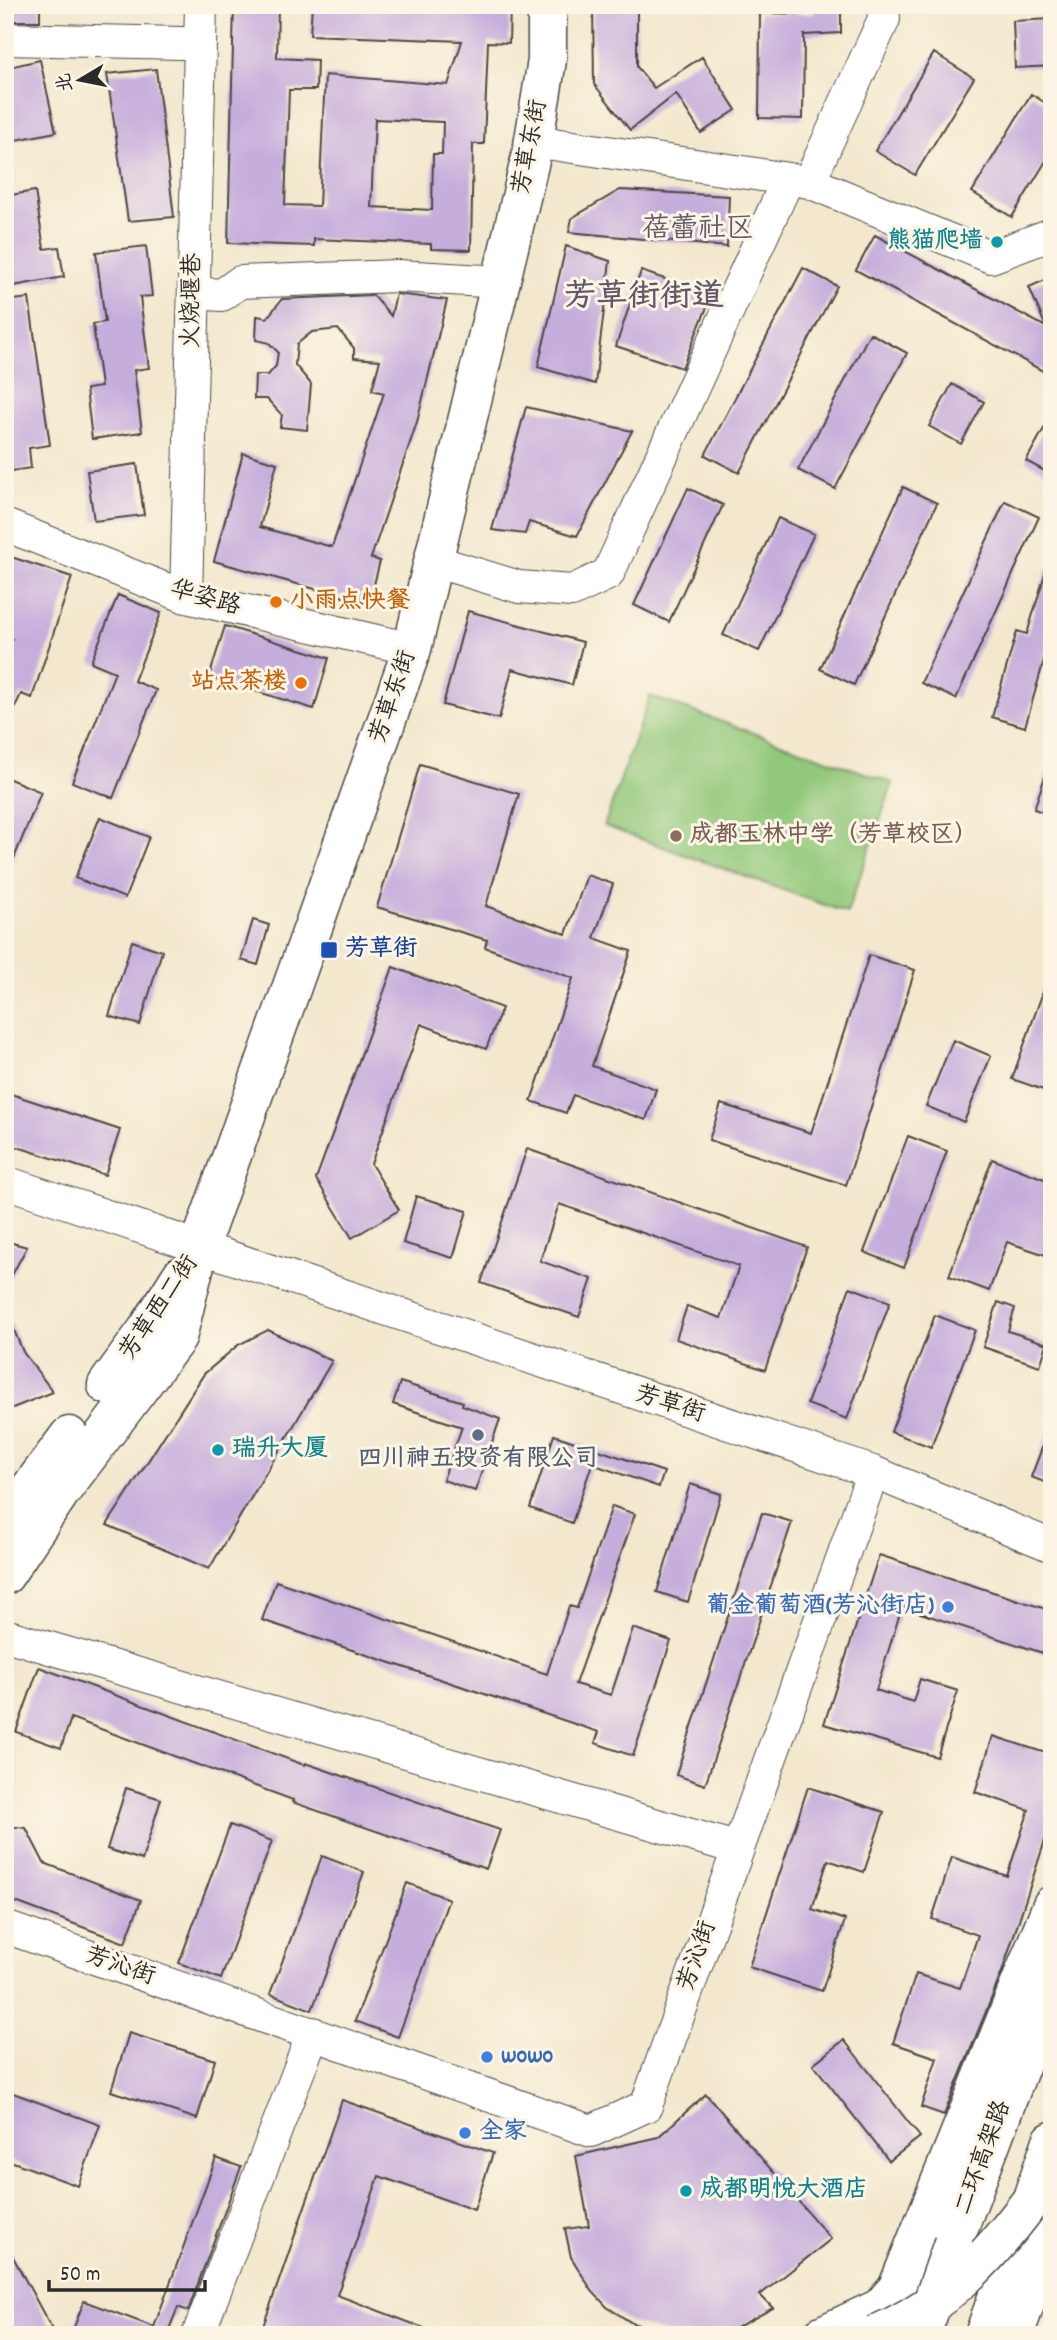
<svg xmlns="http://www.w3.org/2000/svg" width="1057" height="2340" font-family="Dekko,'LXGW WenKai TC',sans-serif">
<style>
.green{fill:#92c87a;stroke:#5e7a52;stroke-width:2}
.building{fill:#c6aedc;fill-rule:evenodd}
.lines{fill:none;stroke-linecap:round;stroke-linejoin:round}
.minor-casing{stroke:#494743;stroke-width:34}
.major-casing{stroke:#494743;stroke-width:41}
.highway-casing{stroke:#494743;stroke-width:41}
.minor{stroke:#fff;stroke-width:32}
.major{stroke:#fff;stroke-width:38}
.highway{stroke:#fff;stroke-width:38}
.major-bridge-casing{stroke:#494743;stroke-width:41;stroke-linecap:butt}
.highway-bridge-casing{stroke:#494743;stroke-width:41;stroke-linecap:butt}
.major-bridge{stroke:#fff;stroke-width:38}
.highway-bridge{stroke:#fff;stroke-width:38}
.culture-dot{fill:#0f9aa8;stroke:#fcf5e5;stroke-width:2.5}
.food-dot{fill:#e8710a;stroke:#fcf5e5;stroke-width:2.5}
.education-dot{fill:#8d6e63;stroke:#fcf5e5;stroke-width:2.5}
.transit-dot{fill:#1a4fb4;stroke:#fcf5e5;stroke-width:2.5}
.service-dot{fill:#5c6f8a;stroke:#fcf5e5;stroke-width:2.5}
.shop-dot{fill:#3f7fe0;stroke:#fcf5e5;stroke-width:2.5}
.labels{text-anchor:middle;dominant-baseline:central;stroke-width:6;stroke-linejoin:round;paint-order:stroke}
.street-label{font-size:24px;fill:#2b2b2b;stroke:#fcf5e5}
.culture-label{font-size:24px;font-weight:bold;fill:#0d838f;stroke:#fcf5e5;text-anchor:start}
.food-label{font-size:24px;font-weight:bold;fill:#c56008;stroke:#fcf5e5;text-anchor:start}
.education-label{font-size:24px;font-weight:bold;fill:#785e54;stroke:#fcf5e5;text-anchor:start}
.transit-label{font-size:24px;font-weight:bold;fill:#164399;stroke:#fcf5e5;text-anchor:start}
.service-label{font-size:24px;font-weight:bold;fill:#4e5e75;stroke:#fcf5e5}
.shop-label{font-size:24px;font-weight:bold;fill:#366cbe;stroke:#fcf5e5;text-anchor:start}
.quarter-label{font-size:28px;fill:#615969;stroke:#fcf5e5}
.district-label{font-size:32px;font-weight:bold;fill:#615969;stroke:#fcf5e5}
</style>
<rect width="100%" height="100%" fill="#fcf5e5"/>
<filter id="ink" filterUnits="userSpaceOnUse"><feTurbulence type="fractalNoise" baseFrequency=".0143" numOctaves="2"/><feDisplacementMap in="SourceGraphic" scale="14" xChannelSelector="R" yChannelSelector="G"/><feConvolveMatrix kernelMatrix="1 2 1 2 8 2 1 2 1" color-interpolation-filters="sRGB"/></filter>
<filter id="wash" filterUnits="userSpaceOnUse"><feTurbulence type="fractalNoise" baseFrequency=".00686" numOctaves="4" result="noise"/><feDisplacementMap in="SourceGraphic" scale="28" xChannelSelector="R" yChannelSelector="G"/><feGaussianBlur stdDeviation="1.57" result="paint"/><feColorMatrix in="noise" values="0 0 0 0 0 0 0 0 0 0 0 0 0 0 0 0 0 1.4 0 .05"/><feComposite in="paint" operator="in"/></filter>
<g filter="url(#wash)">
<rect width="100%" height="100%" fill="#f3e8ce"/>
<path class="green" d="M650,696L893,783L847,913L604,826Z"/>
<g id="blocks">
<path class="building" d="M5,5H40V21H5Z
M234,5H278L277,58L317,60L316,90H289L285,205L319,206L325,75L448,85L462,41L310,35L312,5H510L509,43L488,42L484,144H473L471,250L431,249V244L314,239V246L228,243ZM375,119L443,122L442,154H433L432,210L371,207Z
M593,5H637V67L654,88L702,57L736,110L701,133L676,94L630,130L594,84Z
M814,5H841V33L804,35L803,119L759,118L760,13L814,14Z
M1052,19V66L1015,68L1013,21Z
M934,53L974,78L915,175L875,151Z
M40,60L56,132L16,140L5,91V68Z
M156,69L174,217L128,221L107,74Z
M1031,94L1052,107V151L1012,217L972,192Z
M620,190L729,196L727,247L569,232L572,218Z
M35,191L44,249L59,247L64,277L13,286L5,240V196Z
M875,235L1046,327L1029,287L1052,277V376L856,270Z
M146,246L152,296L140,297L149,368L134,370L142,432L92,439L86,389L101,387L93,324L105,322L96,252Z
M566,246L610,261L595,384L538,367Z
M803,268L837,286L739,473L705,455Z
M641,271L712,295L682,368L616,346Z
M396,294L447,300L417,422L371,558L380,561L369,604L214,561L243,453L277,463L260,527L332,547L384,393L372,390L380,360L354,358V348L338,329L312,332L297,344L295,365L311,384L307,430L280,427L282,415L267,399H254L255,375H268L276,366L278,352L269,343L256,340L257,316L267,318L282,299L373,295L391,316Z
M29,298L50,445L29,448L31,468L5,472V301Z
M870,333L907,353L835,489L798,470Z
M952,384L984,402L961,444L929,426Z
M526,407L632,431L577,536L529,522L525,534L492,530Z
M1052,414V475L1026,461Z
M137,464L144,515L94,521L87,471Z
M903,487L937,503L854,685L820,669Z
M688,488L723,505L669,622L634,605Z
M1005,501L1039,517L956,699L921,683Z
M778,518L814,534L759,651L723,635Z
M5,555L72,577L32,698L21,694L5,729V658L12,639L5,638Z
M1047,567H1052V632L1025,727L992,717L1017,631L1027,634Z
M118,595L161,613L134,681L156,690L113,798L72,782L115,672L91,662Z
M468,611L583,642L572,685L512,669L499,719L443,705Z
M225,626L329,658L314,709L209,677Z
M420,764L519,794L486,906L566,934L587,875L613,884L594,938L631,951L592,1066L656,1089L646,1120L573,1095L566,1113L531,1101L573,978L485,947L487,940L377,907Z
M1049,765H1052V815L1034,809Z
M5,777L41,792L6,878H5Z
M100,817L149,837L125,898L75,878Z
M253,920L269,925L258,965L241,960Z
M132,941L162,951L140,1025L109,1016Z
M869,955L915,970L846,1185L709,1140L721,1104L811,1133Z
M393,967L502,1008L486,1049L421,1024L371,1164L399,1210L352,1238L316,1179Z
M1049,975H1052V1093L1012,1079Z
M953,1040L991,1056L964,1122L926,1106Z
M5,1092L120,1130L105,1175L5,1143Z
M908,1136L947,1151L904,1268L864,1252Z
M527,1149L807,1247L765,1370L676,1339L687,1306L721,1318L739,1266L559,1204L540,1261L592,1279L579,1317L481,1283Z
M992,1159L1052,1182V1257L1007,1242L989,1291L949,1276Z
M416,1196L467,1211L453,1258L403,1243Z
M5,1241L27,1247L5,1288Z
M850,1287L890,1302L847,1419L807,1404Z
M998,1302L1015,1308L1008,1331L1047,1344L1040,1366L983,1347Z
M5,1308L23,1352L53,1392L5,1411Z
M935,1315L975,1330L931,1447L891,1432Z
M268,1330L332,1361L209,1569L107,1525L204,1374L238,1345Z
M400,1382L463,1402L462,1405L500,1419L475,1491L443,1480L462,1427L393,1404Z
M1050,1427L1052,1428V1485L1031,1477Z
M554,1435L664,1472L659,1487L592,1464L572,1523L530,1508Z
M690,1484L721,1494L688,1602L657,1592Z
M612,1506L635,1514L575,1684L611,1695L633,1628L671,1641L633,1756L595,1743L599,1732L262,1620L276,1581L547,1674L569,1606L577,1608Z
M762,1513L792,1522L705,1785L676,1775Z
M879,1555L1052,1611V1656L902,1607L876,1690L913,1702L920,1679L958,1691L937,1757L824,1724Z
M39,1667L304,1765L305,1763L500,1830L486,1869L292,1802L293,1800L71,1718L61,1748L16,1732Z
M993,1736L1052,1755V1819L1002,1972L944,2115L921,2107L937,2058L893,2043L916,1974L960,1988L978,1935L932,1919L952,1857L1007,1876L1029,1810L975,1792Z
M808,1787L884,1812L864,1872L828,1860L812,1909L845,1920L822,1991L749,1967Z
M126,1788L161,1799L142,1860L107,1849Z
M230,1825L272,1841L221,1979L179,1963Z
M5,1826L26,1828L44,1863L141,1900L125,1943L5,1898Z
M322,1856L364,1872L312,2010L270,1994Z
M407,1883L449,1899L398,2037L355,2021Z
M129,2033L215,2060L197,2119L111,2091Z
M844,2040L920,2137L889,2161L813,2064Z
M5,2090L100,2125L78,2186L5,2159Z
M706,2094L831,2239L760,2295L773,2308L734,2329L706,2335H673L632,2323L607,2307L592,2291L571,2257L565,2229L589,2226L576,2156L658,2137Z
M342,2100L493,2153L474,2210L379,2176L337,2295L442,2335H260Z
M216,2158L241,2167L188,2311L178,2307L168,2332L171,2335H71L84,2301L154,2327Z
M5,2242L55,2335H5Z"/>
</g>
</g>
<g filter="url(#ink)">
<use href="#blocks" fill-opacity="0" stroke="#494743" stroke-width="2"/>
<g class="lines">
<g class="minor-casing">
<path id="minor" d="M5,39L182,43
M533,141L809,182L991,257L1052,234
M809,182L884,19L883,5
M194,293L222,295L240,282L398,276L502,282
M5,525L186,597L412,649
M434,561L519,587L572,591L608,574L788,179
M186,597L201,5
M5,1182L873,1472L1052,1546
M5,1635L736,1848
M5,1927L591,2131L646,2106L873,1472
M198,2335L313,2033"/>
</g>
<g class="major-casing">
<path id="major" d="M107,1385L147,1330L181,1276
M5,1522L69,1436
M5,1575L60,1493L177,1338L199,1248L412,649L532,152L547,60V5
M822,2335L880,2308L897,2289L1052,1905
M984,2335L1052,2141
M1014,2335L1052,2229"/>
</g>
<g class="highway-casing">
<path id="highway" d="M953,2243L1052,1982"/>
</g>
<use href="#minor" class="minor"/>
<use href="#major" class="major"/>
<use href="#highway" class="highway"/>
<g class="major-bridge-casing">
<path id="major-bridge" d="M875,2335C943,2306 987,2260 1030,2202"/>
</g>
<g class="highway-bridge-casing">
<path id="highway-bridge" d="M921,2335L953,2243"/>
</g>
<use href="#major-bridge" class="major-bridge"/>
<use href="#highway-bridge" class="highway-bridge"/>
</g>
</g>
<g class="culture-dot">
<circle cx="997" cy="242" r="7"/>
<circle cx="218" cy="1450" r="7"/>
<circle cx="686" cy="2191" r="7"/>
</g>
<g class="food-dot">
<circle cx="276" cy="602" r="7"/>
<circle cx="301" cy="683" r="7"/>
</g>
<circle class="education-dot" cx="676" cy="836" r="7"/>
<rect class="transit-dot" x="320" y="941" width="18" height="18" rx="3.5"/>
<circle class="service-dot" cx="478" cy="1435" r="7"/>
<g class="shop-dot">
<circle cx="948" cy="1607" r="7"/>
<circle cx="487" cy="2057" r="7"/>
<circle cx="465" cy="2133" r="7"/>
</g>
<g class="labels">
<g class="street-label">
<text transform="translate(531 147) rotate(-79)">芳草东街</text>
<text transform="translate(193 301) rotate(-89)">火烧堰巷</text>
<text transform="translate(205 599) rotate(16)">华姿路</text>
<text transform="translate(394 697) rotate(-71)">芳草东街</text>
<text transform="translate(160 1308) rotate(-56)">芳草西二街</text>
<text transform="translate(670 1405) rotate(18)">芳草街</text>
<text transform="translate(698 1956) rotate(-71)">芳沁街</text>
<text transform="translate(120 1967) rotate(19)">芳沁街</text>
<text transform="translate(984 2158) rotate(-70)">二环高架路</text>
</g>
<g class="culture-label">
<text x="983" y="242" text-anchor="end">熊猫爬墙</text>
<text x="232" y="1450">瑞升大厦</text>
<text x="700" y="2191">成都明悦大酒店</text>
</g>
<g class="food-label">
<text x="290" y="602">小雨点快餐</text>
<text x="287" y="683" text-anchor="end">站点茶楼</text>
</g>
<g class="education-label">
<text x="690" y="836">成都玉林中学（芳草校区）</text>
</g>
<g class="transit-label">
<text x="345" y="950">芳草街</text>
</g>
<g class="service-label">
<text x="478" y="1460">四川神五投资有限公司</text>
</g>
<g class="shop-label">
<text x="934" y="1607" text-anchor="end">葡金葡萄酒(芳沁街店)</text>
<text x="501" y="2057">wowo</text>
<text x="479" y="2133">全家</text>
</g>
<g class="quarter-label">
<text x="698" y="231">蓓蕾社区</text>
</g>
<g class="district-label">
<text x="644" y="299">芳草街街道</text>
</g>
</g>
<rect width="1057" height="2340" fill="none" stroke="#fcf5e5" stroke-width="28"/>
<g transform="translate(80 80) rotate(260)" stroke="#fcf5e5" stroke-width="5" paint-order="stroke">
<path d="M0-5L12 26L0 18L-12 26Z" fill="#2b2b2b"/>
<text y="-10" font-size="19" font-weight="bold" text-anchor="middle" fill="#2b2b2b">北</text>
</g>
<path d="M49 2280v10h156v-10" fill="none" stroke="#2b2b2b" stroke-width="3.5"/>
<text x="60" y="2280" font-size="21" fill="#2b2b2b" stroke="#fcf5e5" stroke-width="5" paint-order="stroke">50 m</text>
</svg>
